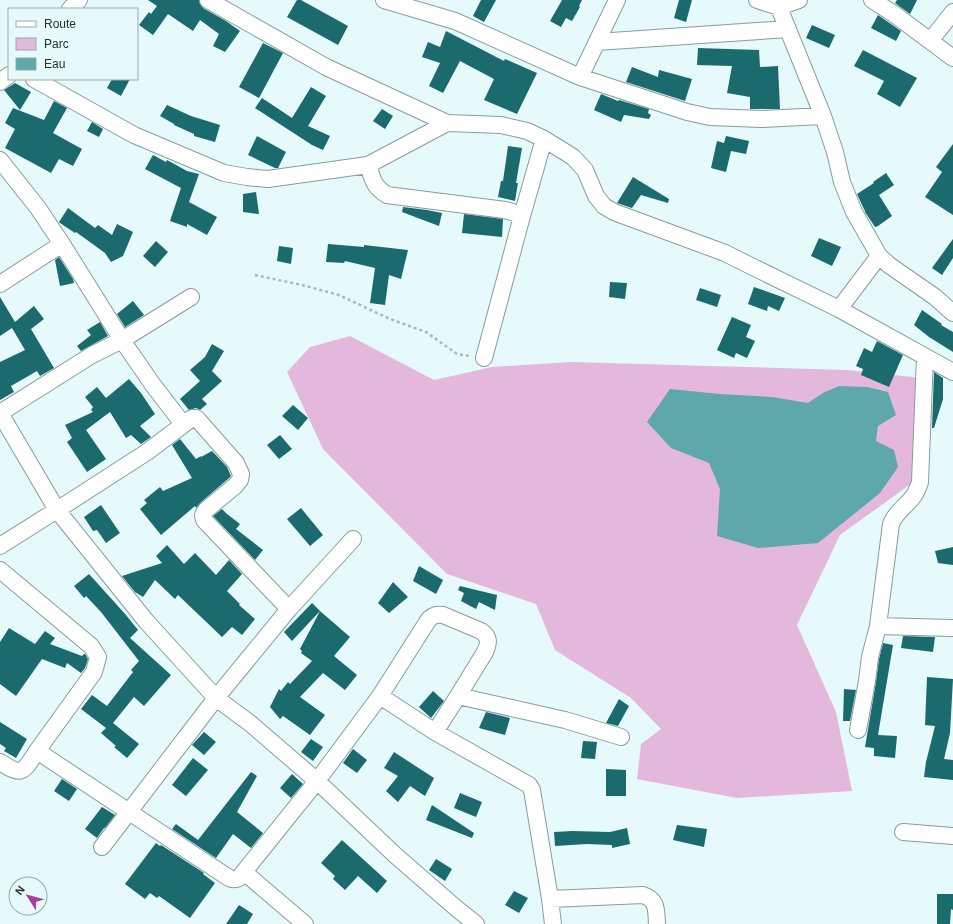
<svg xmlns="http://www.w3.org/2000/svg" width="953" height="924" font-family="Helvetica,sans-serif">
<style>
.green{fill:#e4b8dc}
.water{fill:#5ea7ab}
.building{fill:#1a6a6e}
.lines{fill:none;stroke-linecap:round;stroke-linejoin:round}
.minor-casing{stroke:#899c9c;stroke-width:18}
.path{stroke:#a9b9ba;stroke-width:2.5;stroke-dasharray:3 3;stroke-linecap:butt}
.minor{stroke:#fff;stroke-width:16}
</style>
<rect width="100%" height="100%" fill="#e6fafb"/>
<path class="green" d="M350,336L434,380L492,367L571,362L847,370L922,378L919,478L840,535L797,625L836,712L852,791L737,798L637,779L641,744L661,729L631,698L555,650L536,604L447,574L323,449L287,372L310,347Z"/>
<path class="water" d="M839,386L867,387L888,392L896,415L878,426L876,441L894,450L898,467L880,493L818,543L758,548L717,536L720,489L709,463L671,448L647,422L670,389L720,394L772,397L808,403L823,393Z"/>
<path class="building" d="M148,0H199L200,4L203,8L226,21L240,31L225,52L213,46L219,34L200,20L193,31L168,14L153,35L139,25L149,12L151,14L157,6Z
M297,0H301L348,26L338,45L287,17Z
M481,0H496L484,22L473,16Z
M562,0H582L579,6L580,7L572,21L566,18L561,27L550,21Z
M679,0H692L686,22L674,18Z
M897,0H917L910,14L895,3Z
M878,15L901,31L896,41L871,28Z
M812,25L835,35L829,48L806,38Z
M446,31L504,61L505,59L537,73L517,114L484,100L494,79L460,61L443,93L429,86L440,63L422,57L428,42L440,47Z
M263,43L283,53L259,98L239,87Z
M698,48L759,50L760,67L778,66L780,109H750V97L727,93L732,66L697,65Z
M863,50L917,78L900,107L877,94L884,81L854,66Z
M632,67L658,77L659,70L692,79L685,101L626,82Z
M112,79H130L121,96L107,88Z
M15,83L31,92L20,110L4,90Z
M311,87L326,96L308,126L330,136L323,150L312,145L255,108L262,98L292,118Z
M601,94L618,101L619,100L649,109L648,113L651,115L649,119L624,115L621,122L594,110Z
M54,101L67,108L53,133L82,149L73,166L59,159L51,173L5,148L15,129L5,123L13,108L44,120Z
M167,105L191,116L220,125L215,142L194,136V134L174,125V124L160,116Z
M382,109L393,116L385,129L373,121Z
M92,122L103,129L99,137L87,131Z
M257,136L286,152L278,168H275L248,155Z
M726,136L749,141L746,154L731,151L726,172L711,168L717,141L724,143Z
M953,144V215L925,197L942,172L936,167Z
M508,146L522,148L516,183H518L515,201L498,197L501,181H503Z
M153,155L166,162L167,160L187,171L199,174L189,202L217,217L207,235L187,224V227L170,221L181,188L145,169Z
M886,173L894,185L879,195L892,216L878,226L875,227L865,212V211L862,205L857,194L874,183L873,182Z
M633,177L669,199L668,203L641,195L632,208L617,203Z
M256,192L259,214L243,212V194Z
M403,207L427,210L442,213L439,226L402,212Z
M68,208L95,228L98,225L112,235L117,224L133,232L123,256L111,262L105,253L76,232L75,233L60,223L59,222Z
M464,214L503,219L502,237L462,233Z
M819,238L841,247L832,266L811,256Z
M953,239V258L942,275L932,268Z
M156,241L168,252L155,267L143,256Z
M328,244L364,247V245L408,250L401,279L389,275L385,305L370,303L375,268L345,261L344,263L326,262Z
M279,246L293,248L291,264L277,261Z
M59,257L73,279L74,283L60,286L55,260Z
M610,282L627,283L625,299L609,297Z
M754,287L785,298L779,311L768,306L767,311L748,304Z
M700,288L721,295L717,307L696,300Z
M0,297L15,322L34,306L44,319L31,329L54,368L40,376L37,371L11,386L14,392L0,400V362L25,350L12,328L0,336Z
M133,301L144,315L125,327L117,314Z
M922,310L942,324L941,325L953,332V352L929,337L914,325Z
M732,317L751,325L746,337L755,341L747,358L736,353L734,358L717,350Z
M100,322L108,336L81,351L77,346L91,335L87,330Z
M877,341L903,355L889,387L861,375L863,369L856,366L864,348L872,352Z
M212,344L224,351L212,371L222,381L202,399L207,404L200,410L196,408L189,410L180,399L200,381L190,370L205,357Z
M934,372L943,378V399L934,428H932Z
M129,379L141,393L155,414L140,426L151,437L141,444L131,435L126,438L110,412L86,430L106,459L87,472L67,442L72,438L65,425L93,412L91,410L93,407L85,397L97,387L106,398Z
M293,405L308,418L298,430L282,416Z
M280,435L292,449L279,459L267,445Z
M180,439L196,459L201,456V457L212,451L227,467L231,476L228,479L200,503L196,508L195,506L161,535L140,509L147,503L144,500L160,487L163,491L192,478L172,445Z
M101,505L120,533L106,543L97,530L93,531L84,517Z
M301,508L323,535L310,546L287,519Z
M222,509L227,514L240,524L236,529L263,550L255,560L213,516Z
M167,545L184,564L195,553L216,575L229,560L242,574L227,591L240,604L239,605L255,619L242,635L232,627L222,637L178,595L175,599L155,580L143,597L135,592L122,576L162,563L156,556Z
M953,547V565L938,563L935,551Z
M419,566L443,580L436,594L413,581Z
M89,574L126,615L138,630L130,638L171,675L144,706L134,697L113,723L139,744L127,758L114,747L116,746L101,733L106,728L81,709L92,695L107,706L133,672L131,670L139,661L101,612L86,596L84,598L74,586Z
M393,582L408,597L389,613L378,603Z
M460,586L497,595L495,610L479,602L476,609L461,601L464,593L458,590Z
M312,603L320,611L292,641L284,632Z
M320,611L350,637L334,656L357,675L345,690L323,673L300,697L325,715L310,735L283,716L280,719L270,707L279,689L281,691L288,682L290,684L312,661L301,653L302,651L300,649Z
M9,628L35,644L45,631L55,638L50,644L82,656L84,654H85L88,659L85,668L81,673L67,663L65,668L42,659L16,696L0,684V642Z
M903,636L935,637L933,652L901,648Z
M883,643L893,645L878,735L897,736L895,758L874,756V748L865,747L876,682L879,659Z
M927,677L953,679L950,733L944,759L953,760V780L924,777L926,762L935,726L925,725Z
M844,689L856,690L850,721H843Z
M433,691L444,701L431,718L419,707Z
M619,699L629,706L618,726L606,723Z
M486,712L510,718L505,735L479,728Z
M0,722L27,739L16,758L4,751L6,748L0,744Z
M204,732L216,742L204,755L192,745Z
M311,739L323,747L313,761L301,752Z
M583,741L597,742L595,759L581,758Z
M353,749L367,760L357,773L343,763Z
M394,752L434,778L425,796L410,786L398,802L386,791L398,776L384,768Z
M193,758L208,770L186,796L172,785Z
M606,769L626,770V796H606Z
M251,772L257,776L237,812L263,833L251,848L233,834L216,858L172,829L176,824L198,840Z
M292,774L303,784L291,798L280,788Z
M62,779L77,789L69,801L54,791Z
M460,793L482,802L476,817L454,808Z
M432,805L474,833L472,838L426,820Z
M102,807L115,815L105,828H104L97,838L85,829Z
M677,825L707,829L704,847L673,840Z
M627,828L630,844L612,848V845L587,844L555,846L554,832L572,831L610,832Z
M342,840L387,881L377,893L358,876L345,890L333,879L335,876L321,863Z
M156,843L160,846L161,845L204,873L203,874L215,883L190,918L159,896L157,898L150,893L145,899L125,884Z
M436,859L452,869L445,881L429,870Z
M514,891L528,898L519,913L505,905Z
M937,894H953V910L951,909L950,924H937Z
M239,905L253,914L247,924H226Z"/>
<g class="lines">
<g class="minor-casing">
<path id="minor" d="M208,0L326,67L447,123L501,125L527,131L544,139L573,157L585,170L596,196L604,206L614,212L725,253L751,266L839,309L953,372
M384,0L455,21L580,77L687,112L710,117L762,119L823,116
M757,0L779,7L799,0
M776,0L823,116L835,152L842,182L854,212L874,247L879,256L889,265L935,297L953,313
M872,0L894,14L953,58
M70,9L79,0
M930,41L953,12
M597,42L788,29
M580,77L617,0
M34,79L134,135L224,173L247,177L268,179L368,165L447,123
M0,82L9,75
M0,160L38,208L62,244L122,340L153,385L183,424
M368,165C373,180 373,186 387,195L505,210L512,212L522,216L484,358
M522,216L544,139
M0,284L62,244
M839,309L879,256
M0,413L57,510L147,452L192,418H196L199,421L236,463L241,474L240,480L235,486L206,510L203,515L204,520L289,609L216,698L102,847
M0,413L92,355L122,340L191,297
M0,546L57,510L146,621L216,698L251,724L317,781L395,855L456,908L476,924
M0,570L91,646L98,657L94,672L37,751
M289,609L353,539
M878,626L953,628
M380,696L435,732L529,785L532,790L550,899L553,924
M458,696L565,720L621,737
M858,730L867,681L870,657L878,626L891,524C895,512 908,505 915,494C917,490 919,486 920,482L925,357
M0,762C23,777 23,772 37,751L229,878C233,880 235,880 239,878L317,781L380,696L429,619C434,615 437,614 443,615L481,631C490,637 489,643 485,652L458,696L435,732
M903,832L953,836
M244,872L265,890L305,924
M550,899L643,895C658,900 656,911 657,924"/>
</g>
<path class="path" d="M255,275L302,285L339,295L390,319L426,332L457,354L470,356"/>
<use href="#minor" class="minor"/>
</g>
<rect x="8" y="8" width="130" height="72" fill="#e6fafb" stroke="#9aa9a9"/>
<rect x="16" y="21" width="20" height="6" fill="#ffffff" stroke="#9aa9a9"/>
<text x="44" y="28" font-size="12" fill="#272f2f">Route</text>
<rect x="16" y="38" width="20" height="12" fill="#e4b8dc" stroke="#9aa9a9"/>
<text x="44" y="48" font-size="12" fill="#272f2f">Parc</text>
<rect x="16" y="58" width="20" height="12" fill="#5ea7ab" stroke="#9aa9a9"/>
<text x="44" y="68" font-size="12" fill="#272f2f">Eau</text>
<g transform="translate(28 896) rotate(306)"><circle r="19" fill="#e6fafb" stroke="#9aa9a9"/>
<path d="M0-3L7 15L0 10L-7 15Z" fill="#aa3d9c"/>
<text y="-6" font-size="11" font-weight="bold" text-anchor="middle" fill="#272f2f">N</text>
</g>
</svg>
